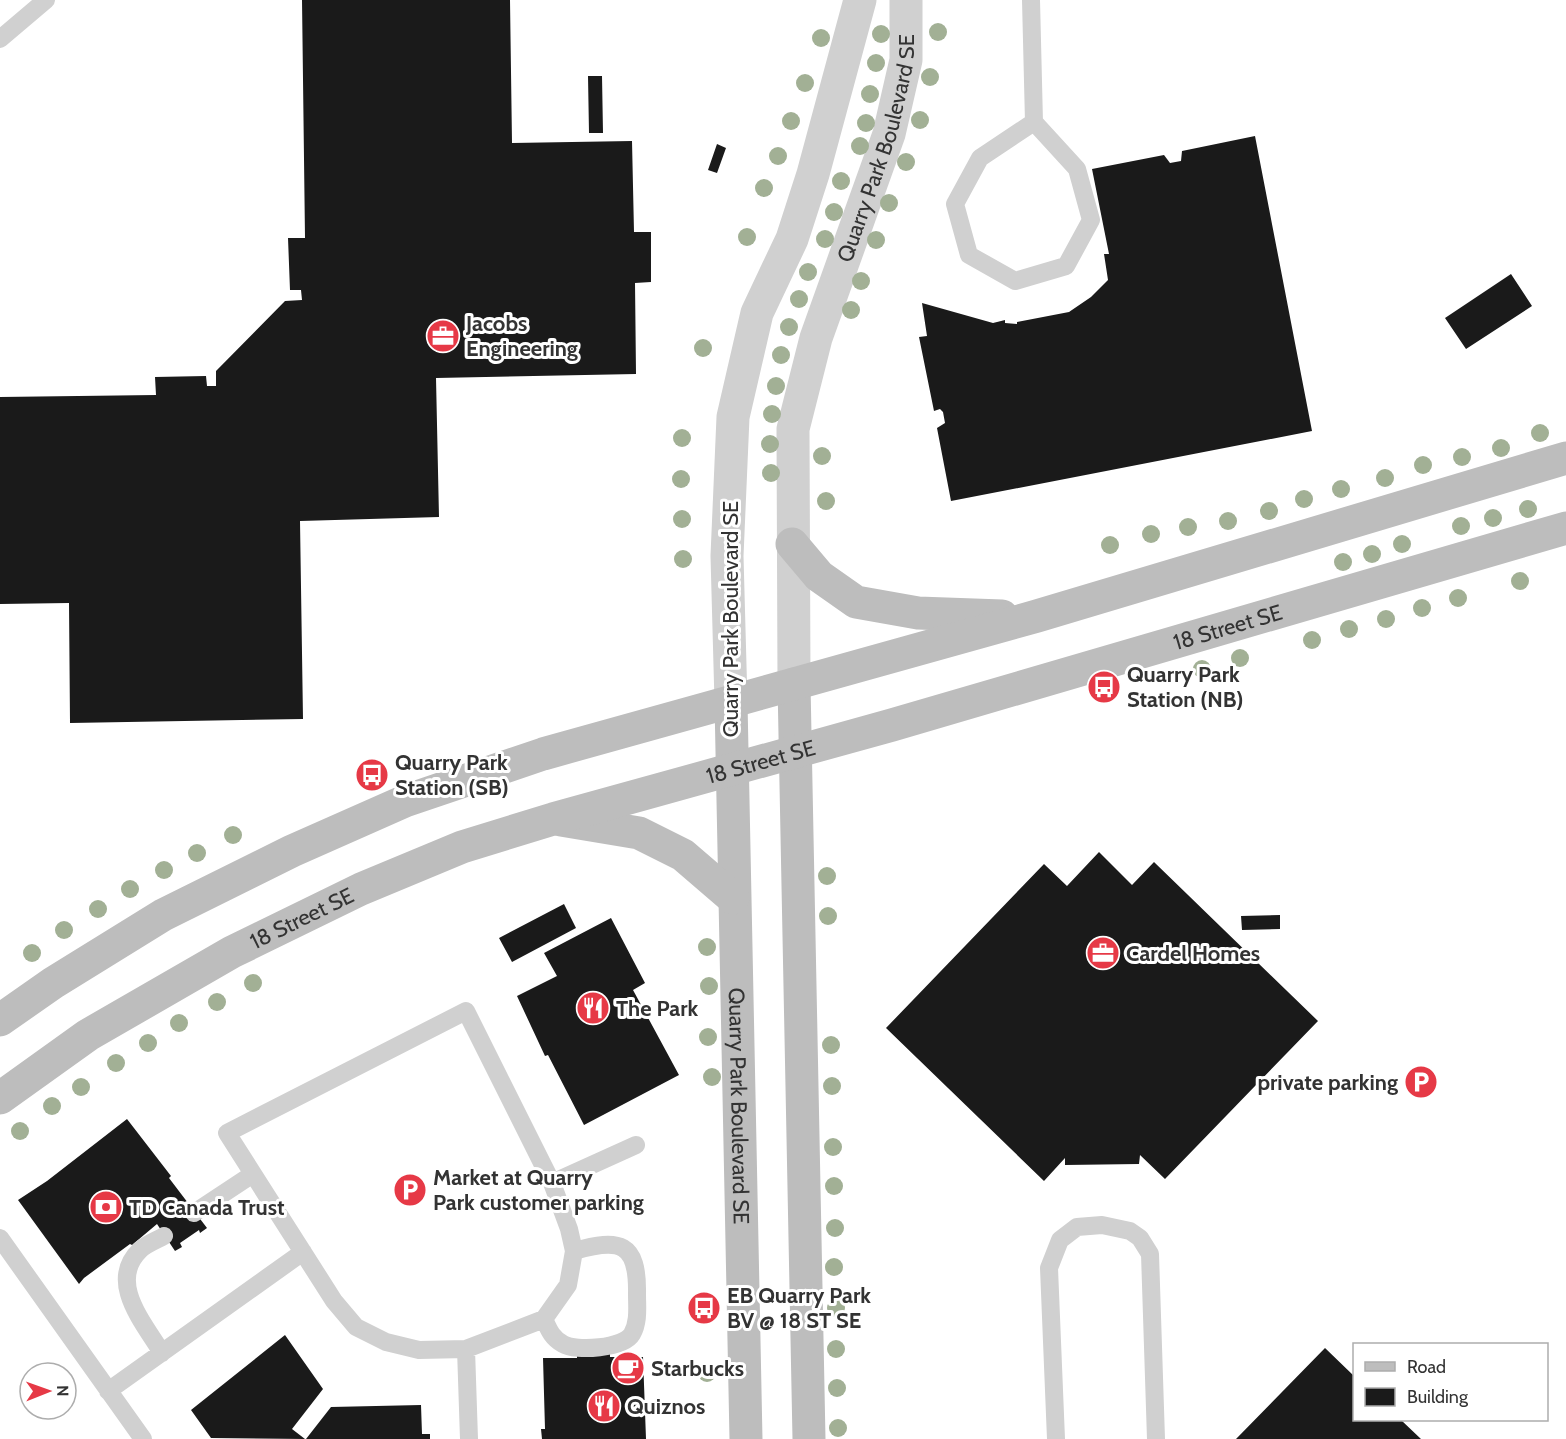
<svg xmlns="http://www.w3.org/2000/svg" width="1566" height="1439" font-family="Cabin,sans-serif">
<style>
.building{fill:#1a1a1a}
.lines{fill:none;stroke-linecap:round;stroke-linejoin:round}
.service{stroke:#d0d0d0;stroke-width:18}
.tertiary{stroke:#d0d0d0;stroke-width:33}
.secondary{stroke:#bdbdbd;stroke-width:33}
.tree{fill:#a2b095}
.labels{text-anchor:middle;dominant-baseline:central;stroke-width:6;stroke-linejoin:round;paint-order:stroke}
.street-label{font-size:22px;fill:#333;stroke:#fff}
.poi-label{font-size:22px;font-weight:bold;fill:#333;stroke:#fff;text-anchor:start}
</style>
<rect width="100%" height="100%" fill="#fff"/>
<path class="building" d="M302,0H510L512,143L632,141L634,232H651V282L635,283L636,374L436,378L439,517L300,521L303,719L70,723L69,603L0,604V397L156,395L155,377L206,376L207,386H216V371L285,301L302,300L301,290H290L288,238H305Z
M588,76H602L603,133H589Z
M1255,136L1312,431L951,501L937,428L945,423L943,412L940,409L934,411L919,337L927,336L922,303L993,323L1005,320V323L1017,324V322L1069,312L1091,297L1108,280L1104,254H1109L1092,169L1164,155L1170,163L1181,161L1182,151Z
M717,144L726,148L717,173L708,170Z
M1511,274L1532,306L1466,349L1445,318Z
M1099,852L1132,885L1154,862L1318,1021L1165,1179L1140,1155L1139,1164L1065,1165V1158L1044,1181L886,1028L1044,864L1067,886Z
M564,904L576,928L512,962L499,938Z
M1280,915V929L1242,930L1241,916Z
M611,918L645,983L633,990L679,1075L584,1125L548,1055L545,1056L517,996L557,976L544,953Z
M127,1119L171,1176L169,1178L207,1228L200,1233L199,1230L180,1243L182,1247L175,1251L157,1224L132,1245L130,1244L84,1278L79,1284L18,1200L47,1181Z
M285,1335L323,1389L292,1429L305,1439L211,1438L191,1410Z
M1325,1348L1354,1376V1420H1401L1421,1439H1236Z
M610,1351V1357H643L646,1439H542L541,1429H545L543,1358H577V1352Z
M421,1405L422,1434H430V1439H306L331,1407Z"/>
<g class="lines">
<path class="service" d="M1031,0L1034,122L1077,169L1091,220L1066,266L1015,281L969,255L955,204L980,158L1034,122
M0,39L46,0
M466,1011L552,1183L569,1229L574,1251L568,1285L544,1319L466,1349L419,1350L386,1342L356,1327L334,1301L227,1133Z
M552,1183L636,1145
M194,1213L253,1174
M0,1238L143,1439
M544,1319C549,1330 552,1338 563,1344C576,1352 624,1348 632,1334C639,1322 637,1307 637,1294C638,1242 620,1238 574,1251
M466,1349L469,1439
M162,1353C144,1323 107,1282 140,1250C146,1244 157,1240 164,1236
M108,1391L303,1252
M1056,1439L1049,1268L1060,1240L1077,1227L1102,1225L1130,1231L1140,1238L1150,1254L1156,1439"/>
<g class="tertiary">
<path id="s1" d="M794,684L793,429L816,338L889,134L906,60V0"/>
<path d="M731,702L727,556L733,417L757,313L792,239L813,174L860,0"/>
</g>
<g class="secondary">
<path d="M792,544L819,576L856,602L918,613L1002,616"/>
<path d="M794,684L809,1439"/>
<path id="s2" d="M731,702L746,1439"/>
<path d="M561,820L639,833L683,855L733,898"/>
<path d="M0,1020L53,983L163,915L292,851L405,801L543,754L1037,616L1566,458"/>
<path id="s3" d="M0,1098L88,1035L232,952L361,889L462,847L553,819L892,725L1566,528"/>
</g>
</g>
<g class="tree">
<circle cx="938" cy="32" r="9"/>
<circle cx="881" cy="34" r="9"/>
<circle cx="821" cy="38" r="9"/>
<circle cx="876" cy="63" r="9"/>
<circle cx="930" cy="77" r="9"/>
<circle cx="805" cy="83" r="9"/>
<circle cx="870" cy="94" r="9"/>
<circle cx="920" cy="120" r="9"/>
<circle cx="791" cy="121" r="9"/>
<circle cx="866" cy="123" r="9"/>
<circle cx="860" cy="146" r="9"/>
<circle cx="778" cy="156" r="9"/>
<circle cx="906" cy="162" r="9"/>
<circle cx="841" cy="181" r="9"/>
<circle cx="764" cy="188" r="9"/>
<circle cx="889" cy="203" r="9"/>
<circle cx="834" cy="212" r="9"/>
<circle cx="747" cy="237" r="9"/>
<circle cx="825" cy="239" r="9"/>
<circle cx="876" cy="240" r="9"/>
<circle cx="808" cy="272" r="9"/>
<circle cx="861" cy="281" r="9"/>
<circle cx="799" cy="299" r="9"/>
<circle cx="851" cy="310" r="9"/>
<circle cx="789" cy="327" r="9"/>
<circle cx="703" cy="348" r="9"/>
<circle cx="781" cy="355" r="9"/>
<circle cx="776" cy="386" r="9"/>
<circle cx="772" cy="414" r="9"/>
<circle cx="1540" cy="433" r="9"/>
<circle cx="682" cy="438" r="9"/>
<circle cx="770" cy="444" r="9"/>
<circle cx="1501" cy="448" r="9"/>
<circle cx="822" cy="456" r="9"/>
<circle cx="1462" cy="457" r="9"/>
<circle cx="1423" cy="465" r="9"/>
<circle cx="771" cy="473" r="9"/>
<circle cx="1385" cy="478" r="9"/>
<circle cx="681" cy="479" r="9"/>
<circle cx="1341" cy="489" r="9"/>
<circle cx="1304" cy="499" r="9"/>
<circle cx="826" cy="501" r="9"/>
<circle cx="1528" cy="509" r="9"/>
<circle cx="1269" cy="511" r="9"/>
<circle cx="1493" cy="518" r="9"/>
<circle cx="682" cy="519" r="9"/>
<circle cx="1228" cy="521" r="9"/>
<circle cx="1461" cy="526" r="9"/>
<circle cx="1188" cy="527" r="9"/>
<circle cx="1151" cy="534" r="9"/>
<circle cx="1402" cy="544" r="9"/>
<circle cx="1110" cy="545" r="9"/>
<circle cx="1372" cy="554" r="9"/>
<circle cx="683" cy="559" r="9"/>
<circle cx="1343" cy="562" r="9"/>
<circle cx="1520" cy="581" r="9"/>
<circle cx="1458" cy="598" r="9"/>
<circle cx="1422" cy="608" r="9"/>
<circle cx="1386" cy="619" r="9"/>
<circle cx="1349" cy="629" r="9"/>
<circle cx="1312" cy="640" r="9"/>
<circle cx="1240" cy="658" r="9"/>
<circle cx="1202" cy="669" r="9"/>
<circle cx="233" cy="835" r="9"/>
<circle cx="197" cy="853" r="9"/>
<circle cx="164" cy="870" r="9"/>
<circle cx="827" cy="876" r="9"/>
<circle cx="130" cy="889" r="9"/>
<circle cx="98" cy="909" r="9"/>
<circle cx="828" cy="916" r="9"/>
<circle cx="64" cy="930" r="9"/>
<circle cx="707" cy="947" r="9"/>
<circle cx="32" cy="953" r="9"/>
<circle cx="253" cy="983" r="9"/>
<circle cx="709" cy="986" r="9"/>
<circle cx="217" cy="1002" r="9"/>
<circle cx="179" cy="1023" r="9"/>
<circle cx="708" cy="1037" r="9"/>
<circle cx="148" cy="1043" r="9"/>
<circle cx="831" cy="1045" r="9"/>
<circle cx="116" cy="1063" r="9"/>
<circle cx="712" cy="1077" r="9"/>
<circle cx="832" cy="1086" r="9"/>
<circle cx="81" cy="1087" r="9"/>
<circle cx="52" cy="1106" r="9"/>
<circle cx="20" cy="1131" r="9"/>
<circle cx="833" cy="1147" r="9"/>
<circle cx="834" cy="1186" r="9"/>
<circle cx="835" cy="1228" r="9"/>
<circle cx="834" cy="1267" r="9"/>
<circle cx="836" cy="1308" r="9"/>
<circle cx="836" cy="1349" r="9"/>
<circle cx="707" cy="1373" r="9"/>
<circle cx="837" cy="1388" r="9"/>
<circle cx="838" cy="1428" r="9"/>
</g>
<defs>
<g id="office-disc" transform="scale(1.725)"><circle r="9.5" fill="#e63946" stroke="#fff"/><path d="M-6-3h4V-5.5h4V-3h4V5H-6ZM-1-4.5V-3h2v-1.5ZM-6 0V1H6V0Z" fill="#fff"/></g>
<g id="bus-disc" transform="scale(1.725)"><circle r="9.5" fill="#e63946" stroke="#fff"/><path d="M-5-6H5V4H4V6H2V4H-2V6H-4V4H-5ZM-3.5-4V0h7V-4ZM-3.5 1.2v1.5H-2V1.2ZM2 1.2v1.5H3.5V1.2Z" fill="#fff"/></g>
<g id="restaurant-disc" transform="scale(1.725)"><circle r="9.5" fill="#e63946" stroke="#fff"/><path d="M-5-6h1v4h1v-4h1v4h1v-4h1v5L-1.5 .5V6h-2V.5L-5-1ZM5-6V6H3V1.5H1.5Q1.5-4 5-6Z" fill="#fff"/></g>
<g id="parking-disc" transform="scale(1.725)"><circle r="9.5" fill="#e63946" stroke="#fff"/><path d="M-3.5-5.5H1a3.5 3.5 0 0 1 0 7H-1V5.5H-3.5ZM-1-3.4V-.6H.8a1.4 1.4 0 0 0 0-2.8Z" fill="#fff"/></g>
<g id="bank-disc" transform="scale(1.725)"><circle r="9.5" fill="#e63946" stroke="#fff"/><path d="M-6-4H6V4H-6ZM0-2.3a2.3 2.3 0 1 0 0 4.6a2.3 2.3 0 1 0 0-4.6Z" fill="#fff"/></g>
<g id="cafe-disc" transform="scale(1.725)"><circle r="9.5" fill="#e63946" stroke="#fff"/><path d="M-5.5-4.5H6V0H3Q3 3.5 0 3.5H-2.5Q-5.5 3.5-5.5 0ZM3-3.2v2h1.7v-2ZM-6 4.5H4V6H-6Z" fill="#fff"/></g>
</defs>
<g fill-rule="evenodd">
<use href="#office-disc" x="443" y="336"/>
<use href="#bus-disc" x="1104" y="687"/>
<use href="#bus-disc" x="372" y="775"/>
<use href="#office-disc" x="1103" y="953"/>
<use href="#restaurant-disc" x="593" y="1008"/>
<use href="#parking-disc" x="1421" y="1082"/>
<use href="#parking-disc" x="410" y="1190"/>
<use href="#bank-disc" x="106" y="1207"/>
<use href="#bus-disc" x="704" y="1308"/>
<use href="#cafe-disc" x="628" y="1368"/>
<use href="#restaurant-disc" x="604" y="1406"/>
</g>
<g class="labels">
<g class="street-label">
<text stroke="none"><textPath href="#s1" startOffset="549">Quarry Park Boulevard SE</textPath></text>
<text transform="translate(730 619) rotate(-90)">Quarry Park Boulevard SE</text>
<text stroke="none"><textPath href="#s3" startOffset="1324">18 Street SE</textPath></text>
<text stroke="none"><textPath href="#s3" startOffset="838">18 Street SE</textPath></text>
<text stroke="none"><textPath href="#s3" startOffset="352">18 Street SE</textPath></text>
<text stroke="none"><textPath href="#s2" startOffset="404">Quarry Park Boulevard SE</textPath></text>
</g>
<g class="poi-label">
<text x="466" y="323">Jacobs<tspan x="466" dy="25">Engineering</tspan></text>
<text x="1127" y="674">Quarry Park<tspan x="1127" dy="25">Station (NB)</tspan></text>
<text x="395" y="762">Quarry Park<tspan x="395" dy="25">Station (SB)</tspan></text>
<text x="1126" y="953">Cardel Homes</text>
<text x="616" y="1008">The Park</text>
<text x="1398" y="1082" text-anchor="end">private parking</text>
<text x="433" y="1177">Market at Quarry<tspan x="433" dy="25">Park customer parking</tspan></text>
<text x="129" y="1207">TD Canada Trust</text>
<text x="727" y="1295">EB Quarry Park<tspan x="727" dy="25">BV @ 18 ST SE</tspan></text>
<text x="651" y="1368">Starbucks</text>
<text x="627" y="1406">Quiznos</text>
</g>
</g>
<rect x="1353" y="1343" width="195" height="78" fill="#ffffff" stroke="#adadad" stroke-width="1.5"/>
<rect x="1365" y="1362" width="30" height="9" fill="#bdbdbd" stroke="#adadad" stroke-width="1.5"/>
<text x="1407" y="1373" font-size="18" fill="#333333">Road</text>
<rect x="1365" y="1388" width="30" height="18" fill="#1a1a1a" stroke="#adadad" stroke-width="1.5"/>
<text x="1407" y="1403" font-size="18" fill="#333333">Building</text>
<g transform="translate(48 1391) rotate(89)"><circle r="28" fill="#ffffff" stroke="#adadad" stroke-width="1.5"/>
<path d="M0-4.5L10 22L0 15L-10 22Z" fill="#e63946"/>
<text y="-9" font-size="16" font-weight="bold" text-anchor="middle" fill="#333333">N</text>
</g>
</svg>
